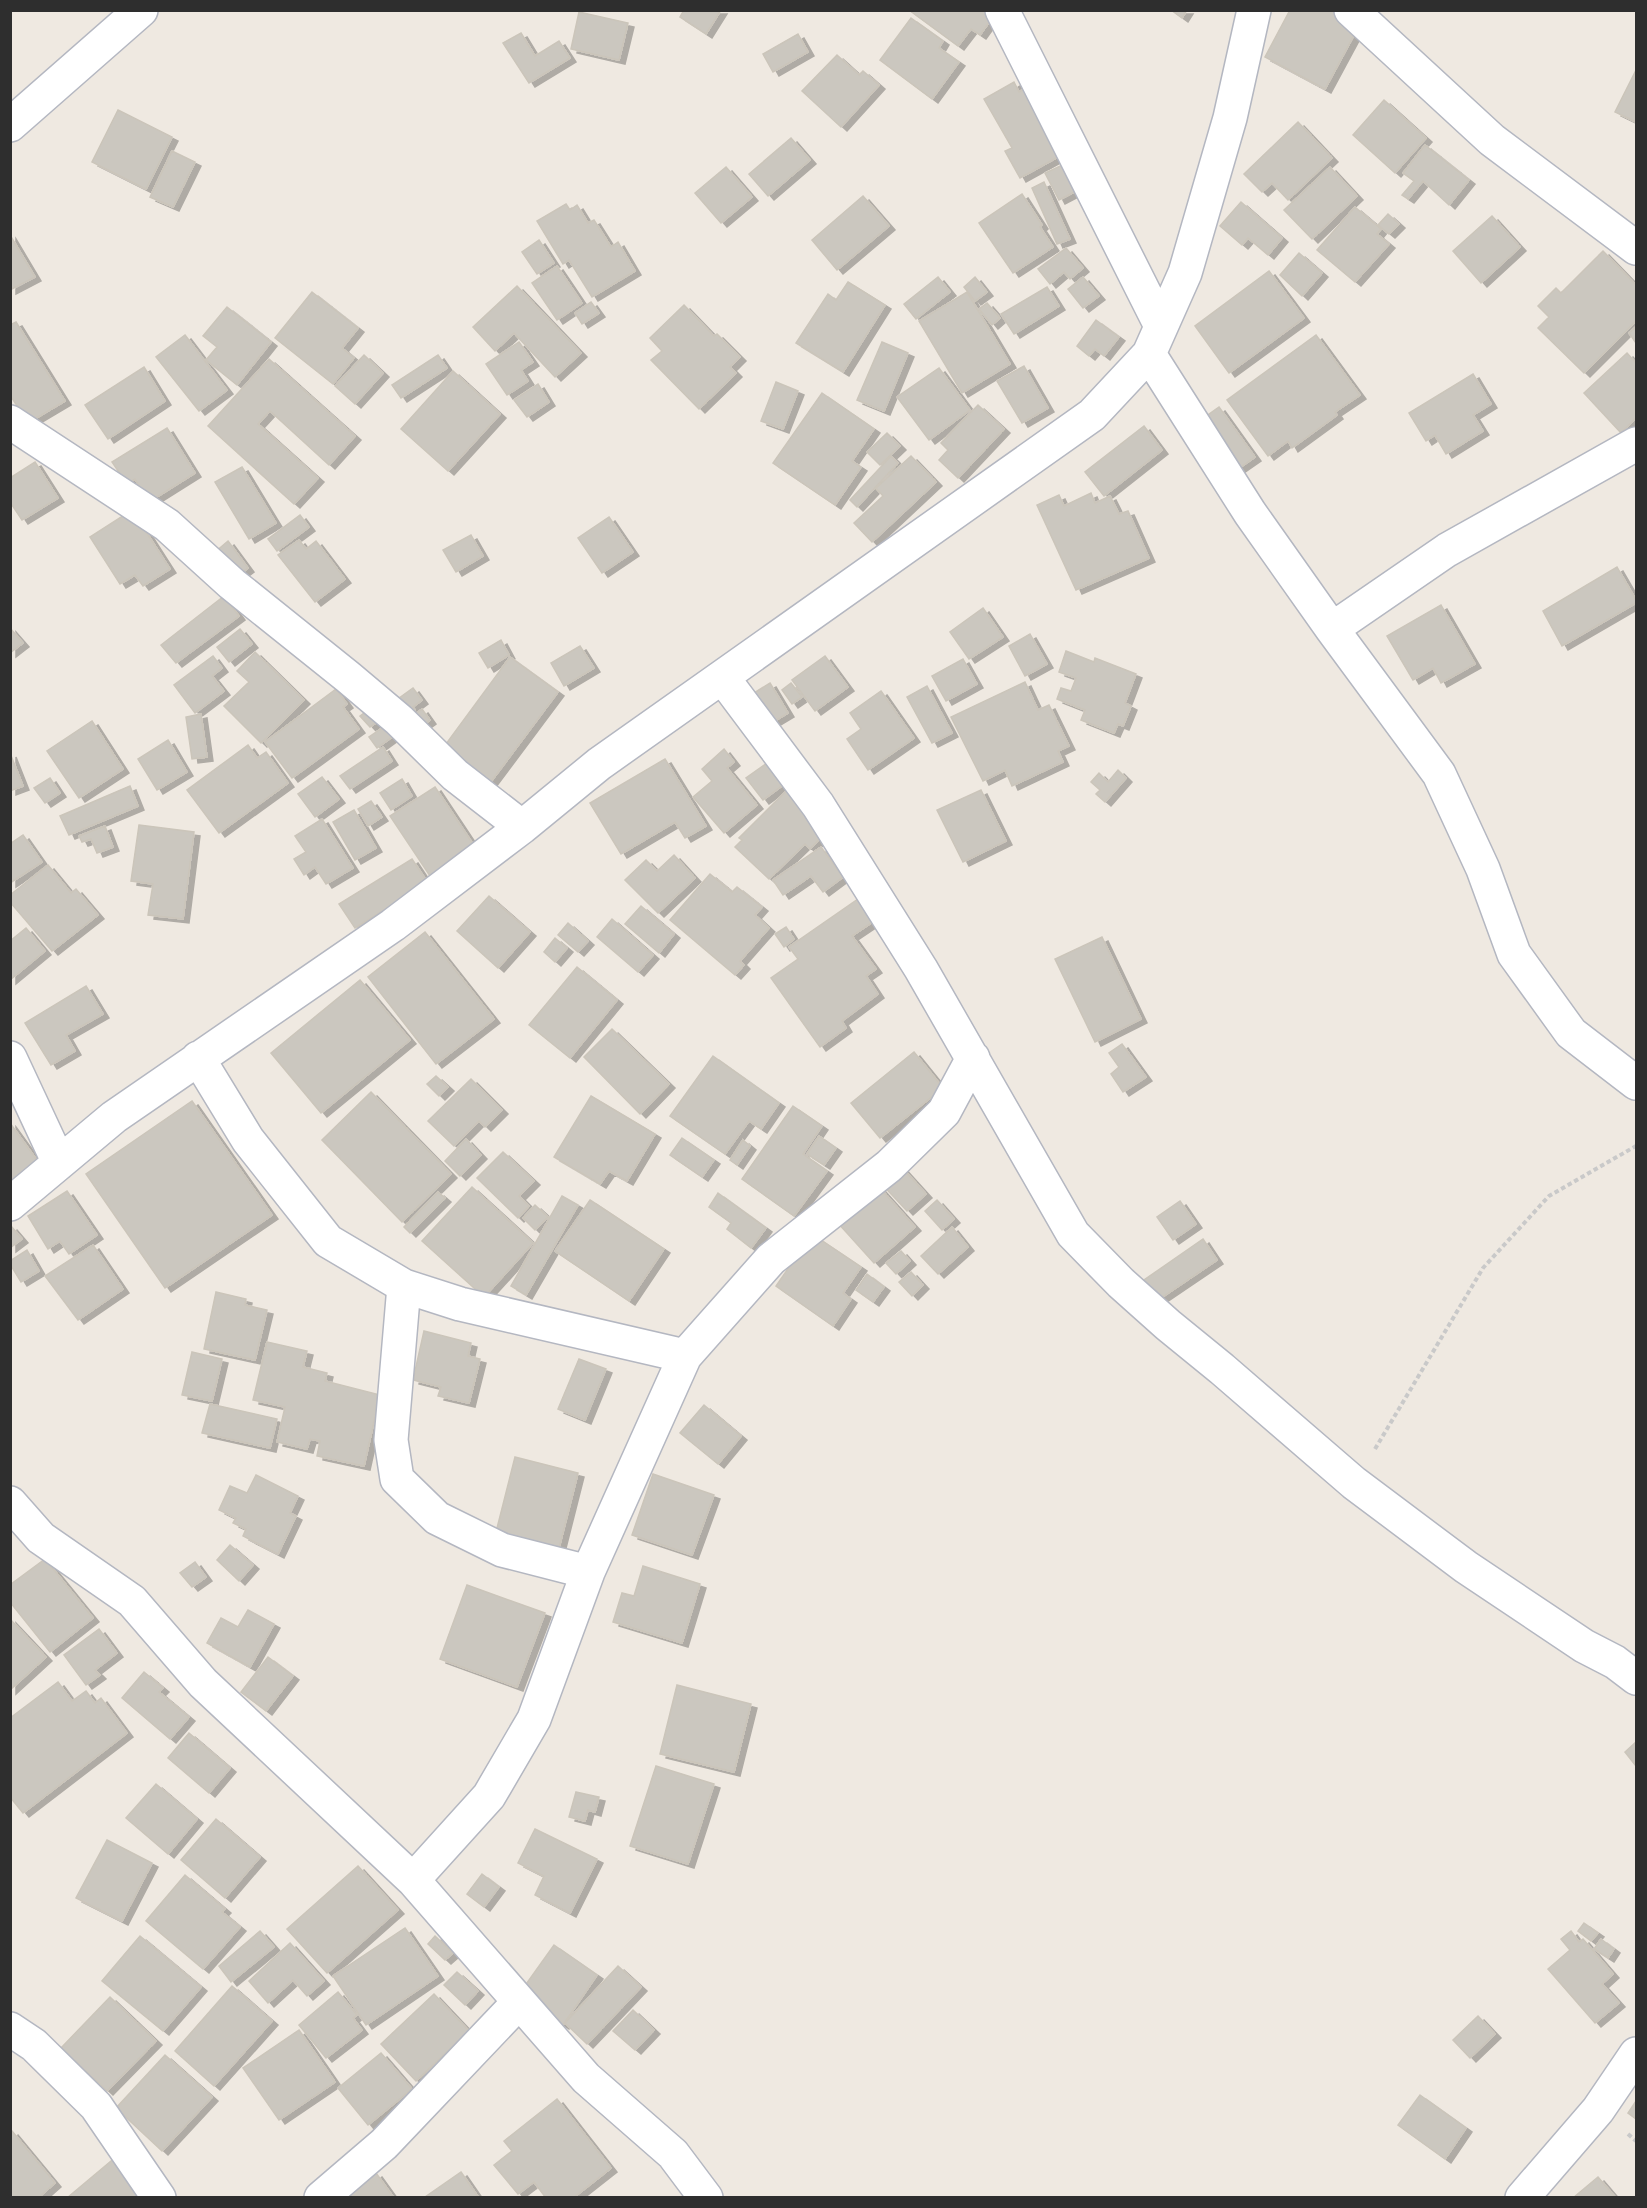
<svg xmlns="http://www.w3.org/2000/svg" width="1647" height="2208" font-family="Karla,sans-serif">
<style>
.building{fill:#cbc7bf;stroke:#cbc5ba;stroke-width:1.5;filter:url(#shadow)}
.lines{fill:none;stroke-linecap:round;stroke-linejoin:round}
.minor-casing{stroke:#b4b7c1;stroke-width:36}
.path{stroke:#c9c9c9;stroke-width:4;stroke-dasharray:4.5 3;stroke-linecap:butt}
.minor{stroke:#fff;stroke-width:33}
</style>
<defs>
<filter id="shadow"><feDropShadow dx="6" dy="4" stdDeviation="0" flood-color="#0004"/></filter>
</defs>
<rect width="100%" height="100%" fill="#efe9e1"/>
<path class="building" d="M684,10H721L706,34L680,17Z
M909,10H984L993,17L980,35L971,29L958,46Z
M1171,10H1187L1182,18Z
M1290,10H1340L1361,22L1325,89L1265,57Z
M579,12L628,23L619,60L571,49Z
M911,18L943,41L939,48L959,62L932,99L880,60Z
M521,33L535,56L559,41L570,58L529,83L503,43Z
M798,34L808,52L773,72L763,54Z
M837,55L859,75L863,71L879,85L841,127L802,91Z
M1636,70V122L1615,112Z
M1014,82L1019,92L1031,85L1069,151L1020,178L1005,151L1012,148L984,99Z
M1384,100L1426,138L1395,173L1353,135Z
M118,110L172,137L146,189L92,162Z
M1298,122L1332,158L1288,200L1272,183L1262,192L1244,174Z
M791,138L810,160L768,196L749,174Z
M1425,145L1469,180L1449,205L1423,181L1408,199L1402,195L1414,181L1403,173Z
M172,151L195,162L173,207L150,197Z
M1071,161L1084,187L1059,200L1045,173Z
M726,167L752,197L721,223L695,193Z
M1330,167L1357,196L1312,239L1284,210Z
M1044,182L1070,239L1057,244L1032,188Z
M1022,194L1042,225L1040,227L1053,247L1013,273L979,223Z
M863,196L889,226L837,270L812,240Z
M1241,202L1282,238L1268,255L1248,238L1242,245L1220,226Z
M566,204L570,210L577,205L588,223L594,220L611,247L618,242L635,271L592,297L569,260L563,264L537,221Z
M1355,207L1381,229L1377,234L1389,244L1355,282L1317,250Z
M1388,214L1399,224L1389,234L1378,225Z
M1492,216L1520,247L1481,283L1453,251Z
M10,235L35,277L10,290Z
M539,240L554,263L537,274L522,252Z
M1066,248L1083,268L1070,279L1064,272L1050,284L1038,269Z
M1603,251L1636,285V321L1584,373L1538,328L1549,317L1538,306L1556,288L1561,293Z
M1299,253L1322,273L1302,296L1280,275Z
M557,266L582,303L557,320L532,283Z
M1269,271L1304,318L1229,373L1195,326Z
M938,277L950,292L916,319L904,304Z
M975,277L987,292L975,301L964,287Z
M1083,277L1099,296L1083,308L1068,289Z
M848,282L885,305L843,372L796,343L828,294L836,300Z
M517,286L581,353L555,377L514,333L495,351L473,327Z
M1047,287L1059,306L1014,334L1001,314Z
M312,292L358,328L342,348L354,358L333,384L275,338Z
M967,292L1010,364L962,393L919,321Z
M591,302L599,313L582,324L575,313Z
M987,303L1000,318L992,325L979,309Z
M684,305L714,336L717,334L740,357L730,367L736,373L699,409L651,360L662,351L650,338Z
M227,307L271,342L237,385L206,360L217,347L203,336Z
M1096,320L1119,337L1104,356L1095,349L1089,356L1077,346Z
M16,322L65,401L28,423L10,395V325Z
M1636,327V343L1629,333Z
M185,335L227,390L199,411L156,357Z
M1316,335L1360,395L1335,412L1337,415L1292,448L1288,441L1268,456L1227,400Z
M519,342L533,362L521,370L528,381L507,395L486,364Z
M882,342L908,353L884,411L857,400Z
M1627,353L1636,363V418L1621,433L1584,393Z
M364,355L383,373L355,404L335,386Z
M438,355L447,368L401,398L392,385Z
M269,359L355,436L329,465L270,411L258,424L318,478L294,504L208,426Z
M1024,366L1048,408L1022,423L997,381Z
M144,367L165,401L108,439L85,405Z
M939,368L970,410L929,440L897,397Z
M453,371L500,414L448,471L401,429Z
M1473,374L1491,404L1473,415L1483,431L1446,454L1435,435L1426,441L1409,413Z
M776,382L798,391L783,429L761,421Z
M538,384L549,402L527,417L514,400Z
M822,393L874,429L852,461L861,467L835,505L773,463Z
M978,405L1004,429L958,478L939,460L948,450L941,443Z
M1219,407L1255,457L1235,471L1198,422Z
M1144,426L1162,450L1104,496L1085,472Z
M167,428L195,473L149,502L135,479L127,484L112,462Z
M887,433L900,446L880,465L867,452Z
M891,456L898,463L857,507L850,500Z
M911,456L936,482L872,542L854,523L883,496L876,488Z
M35,462L58,498L22,520L10,502V478Z
M242,467L276,523L249,539L215,482Z
M1091,493L1095,503L1110,496L1119,514L1128,511L1149,558L1076,590L1037,505L1059,495L1064,506Z
M132,510L170,569L143,586L135,575L120,584L90,537Z
M300,515L309,527L277,551L268,539Z
M609,517L633,552L602,573L578,538Z
M471,535L483,556L456,572L443,550Z
M299,540L306,549L316,541L345,579L315,602L278,555Z
M228,541L248,568L235,578L215,552Z
M1617,567L1636,600V603L1562,646L1543,611Z
M224,596L239,616L176,663L161,645Z
M1441,605L1475,664L1441,683L1433,668L1413,680L1387,636Z
M983,608L1003,637L969,659L950,632Z
M10,628L23,643L10,653Z
M240,629L252,644L229,662L217,647Z
M1030,634L1047,664L1025,676L1009,646Z
M501,640L509,655L488,668L479,653Z
M580,646L594,668L564,686L551,663Z
M1066,651L1094,662L1095,658L1136,674L1125,703L1131,706L1123,726L1118,724L1114,733L1081,720L1085,710L1057,699L1061,688L1071,691L1076,678L1059,672Z
M255,652L304,700L261,743L224,706L249,682L237,671Z
M213,656L222,668L212,676L224,691L195,713L174,685Z
M825,656L848,687L815,711L792,680Z
M510,657L558,692L490,783L443,748Z
M963,659L977,684L946,701L932,676Z
M1025,682L1038,710L1049,705L1069,746L1058,751L1063,762L1012,786L1005,770L983,781L951,717Z
M770,683L788,713L773,722L754,693Z
M791,683L802,697L792,704L782,690Z
M927,686L952,733L932,743L907,697Z
M413,688L422,700L413,707L415,710L402,719L391,704Z
M336,689L347,704L343,707L359,729L292,778L265,742Z
M881,691L914,738L868,770L847,739L861,729L850,713Z
M422,709L430,720L418,729L410,718Z
M368,710L377,722L370,727L360,716Z
M201,714L207,757L192,759L186,717Z
M92,721L123,769L79,798L47,751Z
M388,724L396,734L377,748L369,737Z
M168,740L187,772L157,790L138,759Z
M248,745L257,758L266,752L288,783L219,833L187,790Z
M383,747L392,761L350,789L340,776Z
M724,749L734,762L727,768L757,805L724,833L693,797L712,781L702,769Z
M10,753L23,786L10,791Z
M665,759L706,826L685,838L675,822L621,854L590,803Z
M767,763L783,785L763,800L746,778Z
M1118,770L1126,778L1105,802L1096,794L1100,790L1091,782L1099,773L1108,782Z
M322,777L339,799L315,817L298,794Z
M50,778L60,793L45,803L34,788Z
M402,779L412,796L391,810L380,793Z
M130,786L138,806L69,835L60,816Z
M435,787L475,847L430,876L390,816Z
M787,790L828,830L810,849L805,844L769,879L735,847L742,840L739,838Z
M981,790L1006,841L963,862L937,810Z
M371,801L382,817L368,826L358,809Z
M354,810L376,848L355,860L333,822Z
M322,819L353,868L326,884L315,867L304,875L294,859L306,852L295,836Z
M139,825L194,832L183,919L148,915L153,884L131,881Z
M105,826L113,847L97,853L91,839L82,842L79,836Z
M23,835L42,862L10,883V844Z
M821,847L843,877L823,892L811,876L783,895L773,880Z
M674,855L695,878L658,913L625,880L646,860L657,871Z
M412,859L428,883L355,928L339,904Z
M48,865L71,893L76,889L98,915L52,951L10,902V895Z
M710,874L732,892L737,887L762,907L755,915L769,928L740,961L744,965L735,975L670,920Z
M489,896L530,932L498,968L457,931Z
M858,899L874,921L852,936L876,969L866,976L878,994L842,1021L846,1028L820,1047L771,978L798,959L789,947Z
M641,906L674,934L659,953L625,924Z
M612,919L653,955L638,972L597,937Z
M568,923L588,941L578,952L558,935Z
M786,927L794,939L784,947L775,934Z
M26,928L45,951L10,980V941Z
M425,932L494,1019L436,1064L368,977Z
M1102,937L1141,1019L1095,1042L1055,959Z
M555,938L567,948L555,962L544,952Z
M577,967L617,1000L570,1058L529,1025Z
M360,980L410,1040L321,1113L271,1053Z
M86,986L103,1014L66,1035L75,1051L51,1065L25,1023Z
M612,1029L669,1084L640,1114L584,1057Z
M1122,1044L1146,1077L1123,1092L1111,1074L1119,1067L1109,1053Z
M914,1052L943,1088L880,1138L851,1103Z
M713,1056L779,1103L761,1129L749,1121L725,1154L670,1116Z
M436,1076L448,1087L439,1096L427,1084Z
M471,1079L502,1110L485,1127L479,1121L454,1146L428,1121Z
M371,1092L451,1174L402,1222L322,1140Z
M591,1096L655,1134L627,1181L609,1171L600,1184L554,1157Z
M192,1101L272,1215L165,1288L86,1174Z
M793,1106L822,1126L803,1154L827,1171L794,1216L742,1179Z
M10,1123L39,1163L10,1183Z
M819,1136L836,1148L824,1165L807,1154Z
M682,1138L714,1160L702,1177L670,1155Z
M466,1139L481,1155L460,1176L445,1161Z
M743,1140L750,1146L737,1165L730,1160Z
M503,1152L534,1181L519,1196L529,1206L518,1218L477,1178Z
M897,1162L926,1194L907,1211L878,1180Z
M472,1187L533,1243L484,1297L422,1241Z
M879,1187L915,1227L874,1263L838,1223Z
M67,1191L97,1235L69,1254L60,1241L48,1249L28,1216Z
M438,1192L445,1198L410,1233L404,1227Z
M718,1193L766,1228L751,1248L727,1229L731,1223L709,1207Z
M562,1196L578,1205L526,1295L511,1286Z
M590,1200L664,1249L629,1301L555,1251Z
M937,1200L954,1219L942,1230L925,1211Z
M1180,1201L1196,1224L1173,1240L1157,1217Z
M535,1205L548,1217L535,1230L523,1218Z
M11,1226L22,1239L10,1248V1227Z
M952,1227L968,1247L938,1274L921,1256Z
M812,1234L861,1267L843,1293L851,1299L833,1326L776,1286Z
M1203,1239L1217,1260L1158,1300L1144,1280Z
M93,1245L123,1289L78,1320L45,1276Z
M27,1250L39,1271L21,1282L10,1264V1261Z
M901,1251L910,1261L896,1274L886,1263Z
M911,1272L923,1285L912,1296L899,1282Z
M867,1274L884,1287L873,1302L856,1290Z
M216,1292L246,1299L245,1305L267,1310L255,1360L204,1349Z
M424,1331L471,1343L468,1356L480,1359L469,1403L438,1396L441,1387L413,1380Z
M267,1342L307,1351L303,1367L327,1373L325,1381L380,1395L364,1466L317,1456L320,1441L310,1439L307,1449L277,1442L285,1407L253,1400Z
M192,1352L222,1359L212,1401L182,1395Z
M579,1359L606,1369L585,1420L558,1409Z
M210,1404L277,1419L270,1448L202,1433Z
M704,1405L741,1436L718,1464L680,1433Z
M515,1457L578,1473L557,1556L494,1540Z
M653,1474L714,1495L692,1555L632,1535Z
M256,1475L298,1496L290,1513L296,1516L278,1554L243,1536L246,1529L233,1523L236,1518L219,1510L230,1486L247,1493Z
M230,1545L253,1565L239,1581L217,1560Z
M45,1559L93,1618L50,1652L10,1602V1585Z
M195,1562L206,1577L192,1587L180,1573Z
M643,1566L700,1584L682,1643L613,1622L622,1593L634,1596Z
M467,1585L545,1613L517,1687L440,1659Z
M248,1610L274,1624L250,1667L207,1643L221,1618L238,1627Z
M10,1619L46,1657L10,1690Z
M99,1629L117,1653L95,1670L100,1675L86,1685L64,1655Z
M268,1657L293,1676L266,1711L241,1692Z
M144,1672L163,1688L159,1692L189,1717L170,1739L122,1698Z
M58,1682L72,1701L86,1691L95,1703L101,1698L127,1733L23,1813L10,1797V1718Z
M677,1685L751,1704L734,1772L660,1754Z
M189,1733L230,1768L209,1793L168,1758Z
M1636,1742V1766L1625,1752Z
M656,1766L714,1784L688,1864L630,1846Z
M156,1784L197,1819L168,1854L126,1818Z
M576,1792L599,1797L595,1812L588,1810L585,1821L569,1817Z
M216,1819L260,1857L225,1898L181,1860Z
M535,1829L597,1859L570,1913L535,1895L544,1876L518,1863Z
M107,1840L152,1863L122,1921L76,1898Z
M358,1866L398,1910L327,1973L287,1929Z
M482,1874L499,1887L484,1907L467,1894Z
M185,1875L225,1909L222,1912L240,1927L203,1969L146,1921Z
M1584,1923L1598,1933L1591,1941L1578,1931Z
M405,1928L438,1976L366,2025L333,1976Z
M260,1931L274,1947L231,1982L219,1966Z
M1571,1931L1579,1942L1583,1939L1613,1974L1602,1984L1619,2003L1595,2023L1548,1969L1570,1950L1561,1939Z
M140,1936L201,1987L163,2031L102,1981Z
M435,1936L453,1953L445,1960L428,1944Z
M1601,1939L1614,1949L1608,1958L1594,1949Z
M290,1943L324,1981L307,1996L293,1980L268,2003L249,1981Z
M554,1945L597,1975L563,2025L519,1994Z
M618,1966L641,1987L587,2044L565,2023Z
M457,1972L478,1991L465,2005L444,1985Z
M232,1986L272,2021L214,2086L175,2051Z
M338,1992L357,2015L353,2018L362,2030L326,2058L299,2025Z
M434,1994L469,2031L416,2081L381,2044Z
M110,1997L156,2041L107,2091L61,2048Z
M633,2010L654,2030L635,2050L613,2031Z
M1478,2016L1495,2034L1470,2058L1453,2040Z
M299,2030L335,2082L279,2120L243,2068Z
M381,2053L412,2089L368,2125L338,2088Z
M165,2055L212,2097L162,2151L116,2108Z
M1420,2095L1466,2128L1445,2159L1398,2125Z
M557,2099L611,2168L573,2198H546L534,2182L518,2194L494,2165L512,2151L504,2141Z
M1636,2101V2119L1628,2113Z
M12,2131L55,2183L38,2198H10V2133Z
M117,2156L146,2190L137,2198H67Z
M461,2172L479,2198L425,2197Z
M376,2173L394,2198H342Z
M1598,2177L1616,2198H1573Z"/>
<g class="lines">
<g class="minor-casing">
<path id="minor" d="M1002,10L1161,326
M1351,10L1492,140L1636,248
M10,125L141,10
M1149,354L1250,513L1332,629L1439,774L1483,869L1514,954L1571,1033L1636,1083
M10,422L167,525L232,584L348,677L399,720L455,775L522,827
M1332,629L1447,550L1636,444
M723,678L818,805L921,969L1073,1234L1121,1283L1168,1325L1222,1369L1354,1483L1466,1567L1584,1646L1615,1662L1636,1678
M10,1058L59,1163
M198,1058L248,1140L328,1241L404,1286L460,1304L685,1356
M10,1204L114,1117L393,925L522,827L599,764L1092,415L1149,354L1185,273L1230,118L1254,10
M404,1286L391,1440L397,1479L437,1518L502,1550L588,1572
M10,1503L41,1538L132,1601L203,1683L413,1880L586,2078L673,2154L706,2198
M413,1880L489,1796L534,1719L588,1572L685,1356L771,1259L889,1166L944,1112L973,1058
M10,2029L34,2045L96,2106L159,2198
M321,2198L384,2144L519,2002
M1522,2198L1598,2110L1636,2054"/>
</g>
<path class="path" d="M1375,1449L1483,1268L1549,1196L1636,1146
M1628,2134L1636,2141"/>
<use href="#minor" class="minor"/>
</g>
<rect width="1647" height="2208" fill="none" stroke="#2e2e2e" stroke-width="24"/>
</svg>
